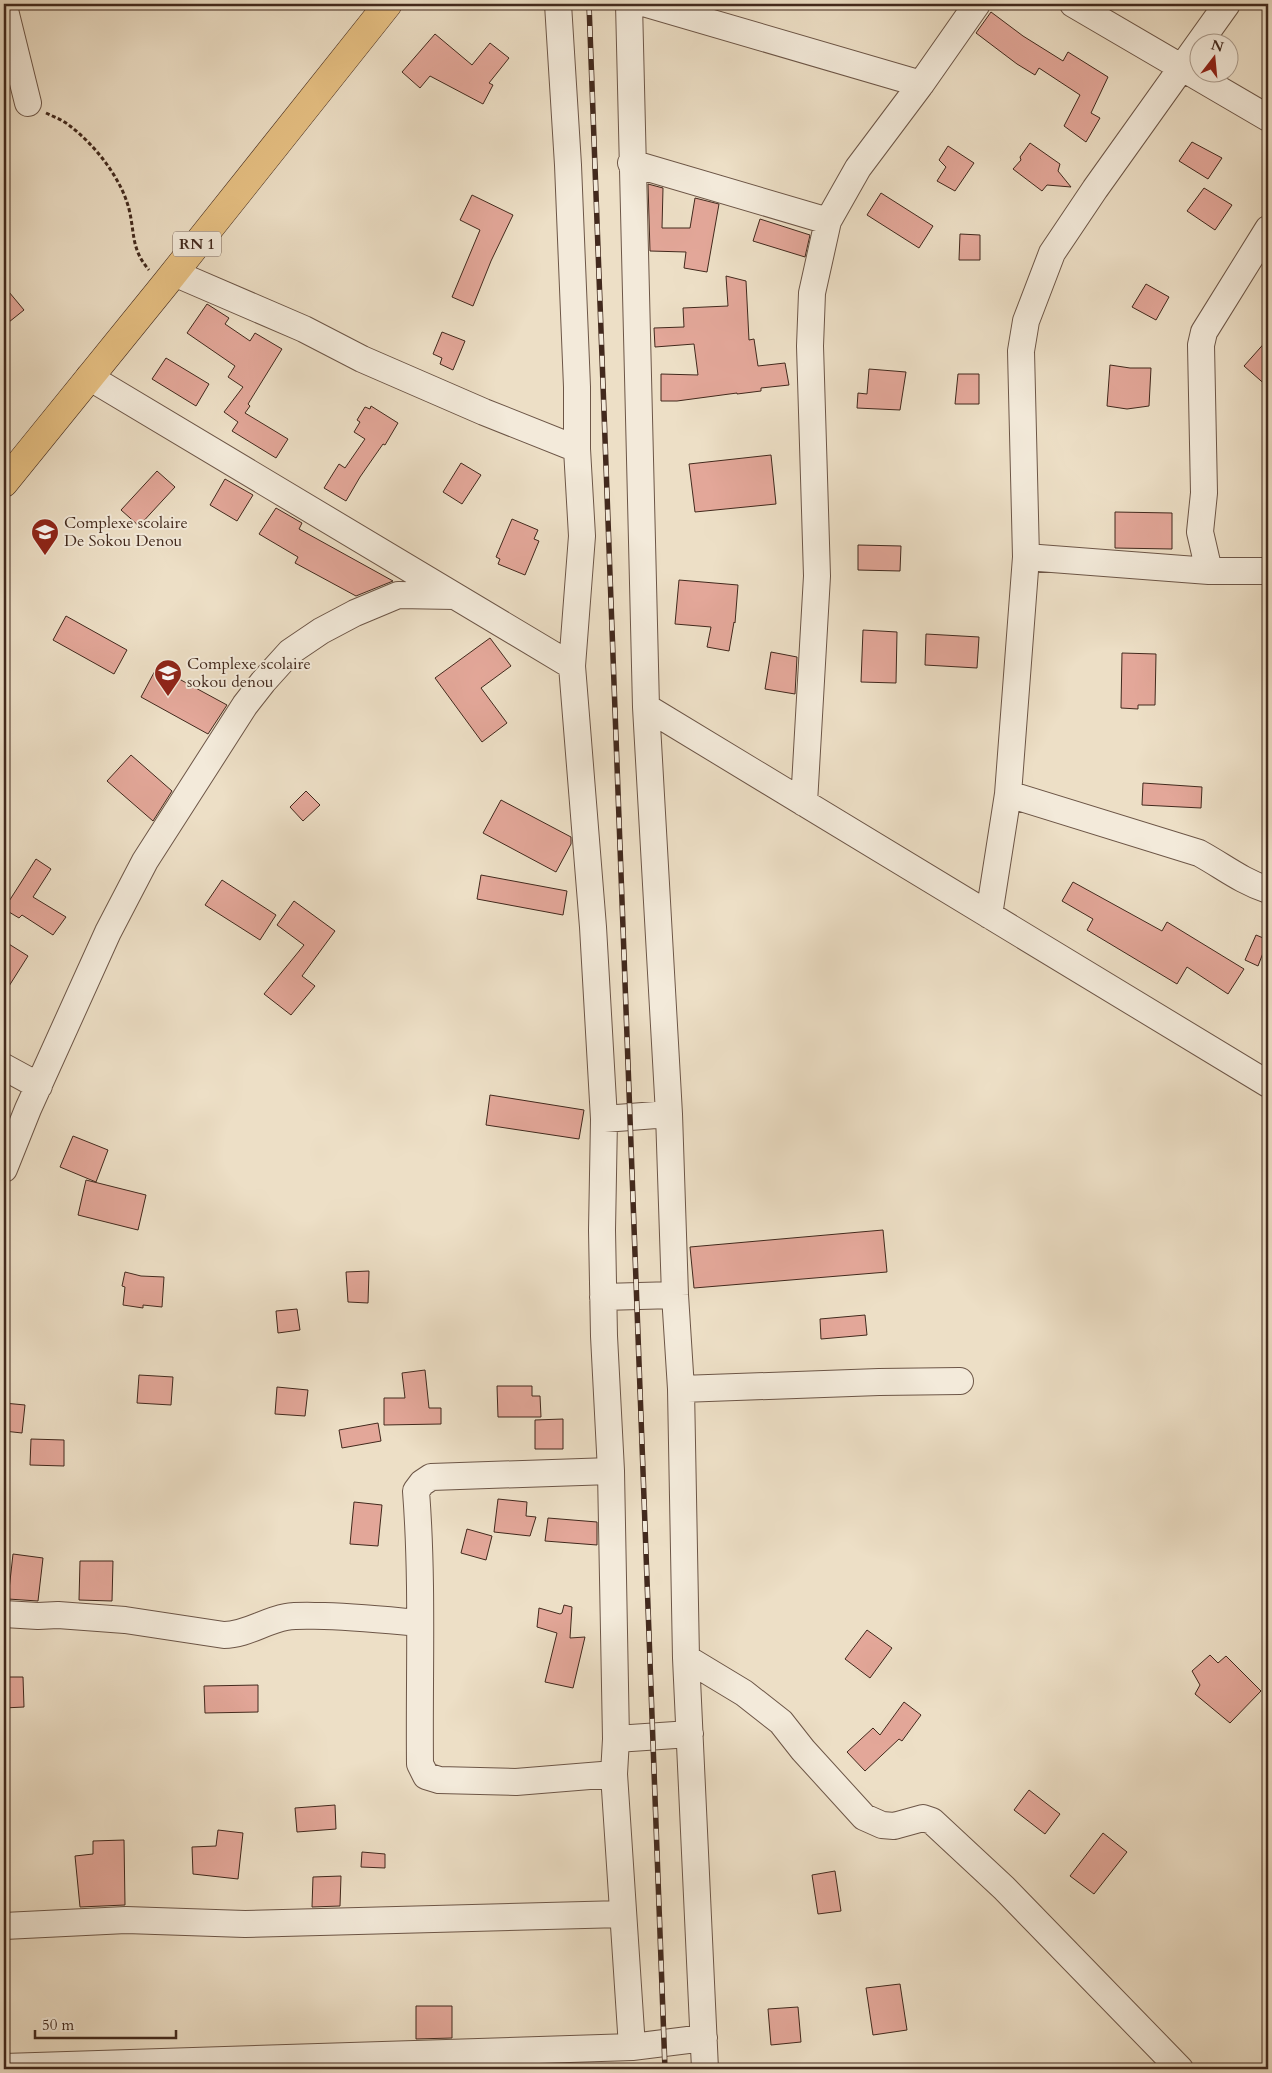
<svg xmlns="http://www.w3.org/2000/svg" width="1272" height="2073" font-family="Cardo,serif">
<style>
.building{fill:#e3a799;stroke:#42291d}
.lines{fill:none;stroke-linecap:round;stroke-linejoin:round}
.minor-casing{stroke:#6d5647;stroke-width:28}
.major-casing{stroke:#42291d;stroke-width:29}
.path{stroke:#42291d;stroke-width:3;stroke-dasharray:4 2.5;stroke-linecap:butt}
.minor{stroke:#f3eada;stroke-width:26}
.major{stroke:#e6c083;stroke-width:28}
.rail-casing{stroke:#42291d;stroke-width:5.5}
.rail{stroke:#f3eada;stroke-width:4;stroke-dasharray:11;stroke-linecap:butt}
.labels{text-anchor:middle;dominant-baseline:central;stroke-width:4;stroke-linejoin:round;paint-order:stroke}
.shield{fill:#f3eada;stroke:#776356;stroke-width:1}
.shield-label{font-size:15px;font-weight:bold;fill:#42291d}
.poi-label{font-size:16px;fill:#42291d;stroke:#f3eada;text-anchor:start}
</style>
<rect width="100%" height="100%" fill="#eddfc6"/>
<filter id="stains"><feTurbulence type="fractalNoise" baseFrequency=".004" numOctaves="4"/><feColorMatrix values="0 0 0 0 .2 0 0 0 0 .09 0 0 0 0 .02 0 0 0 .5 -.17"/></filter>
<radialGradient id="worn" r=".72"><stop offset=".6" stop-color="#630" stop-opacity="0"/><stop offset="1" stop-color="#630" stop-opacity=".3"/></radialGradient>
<path class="building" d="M991,12L1023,36L1063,61L1068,52L1108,77L1091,113L1100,118L1086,142L1064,126L1080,95L1039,68L1035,75L1017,64L976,33Z
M435,34L472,65L490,43L509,58L489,83L493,85L483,104L430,76L420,88L402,72Z
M1192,142L1222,158L1208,179L1179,161Z
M1030,143L1060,164L1058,171L1071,187L1047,185L1042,191L1013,169L1021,160L1020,157Z
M948,146L974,163L955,191L937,181L946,167L939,160Z
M648,184L663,188L662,228H690L695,198L719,204L707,272L684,268L686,252L650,251Z
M1204,188L1232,205L1215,230L1187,211Z
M881,193L933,226L919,248L867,215Z
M472,195L513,215L491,261L473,306L452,297L480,230L460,220Z
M760,219L810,235L805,257L753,241Z
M960,234L980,235V260H959Z
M726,276L746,281L749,340L754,339L758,366L785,363L789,385L761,388V391L737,394V393L677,401H661V374L698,375L694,344L655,347L654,328L684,327L683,308L728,306Z
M1146,284L1169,297L1156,320L1132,307Z
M4,286L24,310L4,326Z
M207,304L229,318L225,324L250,341L255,333L282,349L248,404L250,406L245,413L288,439L276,458L232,431L238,422L224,412L243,387L228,377L235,366L187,333Z
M442,332L465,341L453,370L440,364L442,358L433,354Z
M1268,339V387L1244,366Z
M166,358L209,384L196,406L152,379Z
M1110,365L1130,368H1151L1149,406L1127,409L1107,406Z
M869,369L906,372L900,410L857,408L858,393L867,394Z
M958,374H979V404H955Z
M371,406L398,423L385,445L383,444L360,477L346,501L324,488L339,464L345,468L365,439L354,432L360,422L357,420L365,407L370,409Z
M771,455L776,504L695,512L689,464Z
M461,463L481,475L462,504L443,492Z
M157,471L175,487L139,526L121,510Z
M225,479L253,495L237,521L210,505Z
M276,508L302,523L299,529L393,581L356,596L295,563L298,557L259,534Z
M1115,512L1172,513V549L1115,548Z
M512,519L538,530L534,539L539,541L525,575L498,564L500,559L496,557Z
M858,545L901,546L900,571L858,570Z
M679,580L738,585L735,623L734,622L729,651L707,647L711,627L675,624Z
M66,616L127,650L114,674L53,640Z
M863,630L897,632L896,683L861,682Z
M926,634L979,637L977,668L925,665Z
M490,638L511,666L481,688L507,723L482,742L435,678Z
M771,652L797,657L795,694L765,689Z
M1122,653L1156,654L1155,705H1138V709L1121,708Z
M157,667L227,705L208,734L141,697Z
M131,755L172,791L153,821L107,781Z
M1143,783L1202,787L1201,808L1142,805Z
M306,791L320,805L303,821L290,807Z
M501,800L571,837V844L556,872L483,833Z
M36,859L51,869L33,897L66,917L53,935L22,915L19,918L4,909Z
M481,875L567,891L563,915L477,899Z
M222,880L276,915L260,940L205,905Z
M1073,882L1162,931L1167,922L1244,969L1228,994L1187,967L1177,984L1087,930L1093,919L1062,901Z
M294,901L335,931L302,976L315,986L291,1015L264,994L304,945L277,925Z
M1256,935L1268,940L1258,966L1245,960Z
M4,941L28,956L4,994Z
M490,1095L584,1110L579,1139L486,1125Z
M73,1136L108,1150L96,1182L60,1167Z
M86,1180L146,1195L138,1230L78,1215Z
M883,1230L887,1272L694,1288L690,1247Z
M369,1271L368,1303L348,1302L346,1272Z
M125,1272L141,1276L164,1277L162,1307L143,1305V1308L123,1305L125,1287L122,1286Z
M297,1309L300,1330L278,1333L276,1311Z
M865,1315L867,1335L821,1339L820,1319Z
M425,1370L429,1408H441V1424L384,1425V1398H405L402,1373Z
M139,1375L173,1377L171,1405L137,1403Z
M497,1386H532V1396H540L541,1417H498Z
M277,1387L308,1390L305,1416L275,1414Z
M4,1403L25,1405L22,1433L4,1431Z
M563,1419V1449H535V1420Z
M378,1423L381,1441L342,1448L339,1430Z
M31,1439L64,1440V1466L30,1465Z
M498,1499L527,1502L526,1516L536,1517L530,1536L494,1532Z
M354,1502L382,1505L378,1546L350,1544Z
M548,1518L597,1522V1545L545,1541Z
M467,1529L492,1536L486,1560L461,1553Z
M13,1554L43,1558L38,1601L8,1599Z
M80,1561H113L112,1601L79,1600Z
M564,1605L572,1607L570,1638L585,1637L573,1688L545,1682L557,1633L537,1627L539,1608L560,1614L562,1613Z
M867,1630L892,1648L870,1678L845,1659Z
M1210,1655L1218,1663L1226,1656L1261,1691L1230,1723L1195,1694L1200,1685L1192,1671Z
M4,1677H23L24,1707L4,1708Z
M258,1685V1712L205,1713L204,1686Z
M904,1702L921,1715L902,1741L899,1739L865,1771L847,1752L873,1728L880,1735Z
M1029,1790L1060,1814L1045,1834L1014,1810Z
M335,1805L336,1829L297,1832L295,1808Z
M218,1830L243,1833L238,1879L193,1874L192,1847L216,1846Z
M1103,1833L1127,1852L1094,1894L1070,1876Z
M124,1840L125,1905L80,1907L75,1856L93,1854V1841Z
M362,1852L385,1854V1868L361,1867Z
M835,1871L841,1911L818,1914L812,1875Z
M341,1876L340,1906L312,1907L313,1877Z
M900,1984L907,2030L873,2035L866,1988Z
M416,2006H452V2038L416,2039Z
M798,2007L801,2042L771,2045L768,2009Z"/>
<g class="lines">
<g class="minor-casing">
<path id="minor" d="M558,4L568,165L577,387V449L582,536L572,666L593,927L604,1119L602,1230L604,1336L611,1471L616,1739L614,1774L632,2047
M629,4L646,707L669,1114L675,1295L681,1389L686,1658L705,2069
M647,4L921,84
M1073,4L1268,118
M4,6L28,103
M631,163L828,221
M174,273L304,329L362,359L484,412L577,449
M89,377L572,666
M1026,557L1209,571H1268
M1209,571L1200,532L1204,493L1201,345L1204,332L1268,229
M646,707L1268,1084
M1008,794L1199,853C1223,866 1241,881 1268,890
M804,803L817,576L810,346L812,293L828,221L858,168L921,84L977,4
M989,915L1008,794L1026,557L1021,351L1026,321L1052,253L1095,189L1227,4
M4,1067L39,1086
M604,1119L669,1114
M4,1169L28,1109L108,932L145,861L245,705L263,682L290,652L321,631L355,613L398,595L455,596
M603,1297L675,1295
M681,1389L879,1382L960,1381
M611,1471L431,1477L422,1483L416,1491C423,1582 419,1673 420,1764L426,1776L439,1780L516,1782L614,1774
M4,1614L38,1616L58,1615L125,1620L224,1635C246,1635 264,1621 286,1617C298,1615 311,1616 324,1616C356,1617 388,1620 419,1623
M686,1658L744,1693L781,1722L803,1750L864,1817L882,1825L894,1826L923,1818L932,1821L1004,1888L1180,2069
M616,1739L690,1734
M4,1926L126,1920L245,1924L623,1914
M4,2067L632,2047L704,2038"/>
</g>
<g class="major-casing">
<path id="major" d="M4,483L166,283L388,4"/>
</g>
<path class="path" d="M46,113C54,117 63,120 70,126C95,145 121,178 129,209C135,234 131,249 149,270"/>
<use href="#minor" class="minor"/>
<use href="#major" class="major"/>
<g class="rail-casing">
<path id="rail" d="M589,4L665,2069"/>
</g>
<use href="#rail" class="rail"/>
</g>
<defs>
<g id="school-pin" transform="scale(1.4375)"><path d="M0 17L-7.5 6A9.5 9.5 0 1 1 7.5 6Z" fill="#8f2418" stroke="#f3eada"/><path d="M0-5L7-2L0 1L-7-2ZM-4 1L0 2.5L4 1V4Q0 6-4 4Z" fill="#fff"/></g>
</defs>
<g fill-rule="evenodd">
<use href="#school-pin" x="45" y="532"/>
<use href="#school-pin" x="168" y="673"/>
</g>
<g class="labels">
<rect class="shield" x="173" y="231.5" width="48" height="25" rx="4"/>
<g class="shield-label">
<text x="197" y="244">RN 1</text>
</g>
<g class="poi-label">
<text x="64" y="523">Complexe scolaire<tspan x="64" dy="18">De Sokou Denou</tspan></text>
<text x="187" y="664">Complexe scolaire<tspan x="187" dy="18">sokou denou</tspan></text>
</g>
</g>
<rect width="1272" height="2073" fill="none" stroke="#eddfc6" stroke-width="20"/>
<rect x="5" y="5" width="1262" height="2063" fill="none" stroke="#42291d" stroke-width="2.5"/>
<rect x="10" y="10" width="1252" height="2053" fill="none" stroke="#42291d"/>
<g transform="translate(1214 58) rotate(16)"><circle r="24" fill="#f3eada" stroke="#ac9d8e"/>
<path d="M0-4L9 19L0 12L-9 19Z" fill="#8f2418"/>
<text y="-8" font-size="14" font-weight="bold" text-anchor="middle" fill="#42291d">N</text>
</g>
<path d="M35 2030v8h141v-8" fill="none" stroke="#42291d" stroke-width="2.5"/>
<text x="42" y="2030" font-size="15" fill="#42291d" stroke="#f3eada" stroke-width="4" paint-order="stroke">50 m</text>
<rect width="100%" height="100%" filter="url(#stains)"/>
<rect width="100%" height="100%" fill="url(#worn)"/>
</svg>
